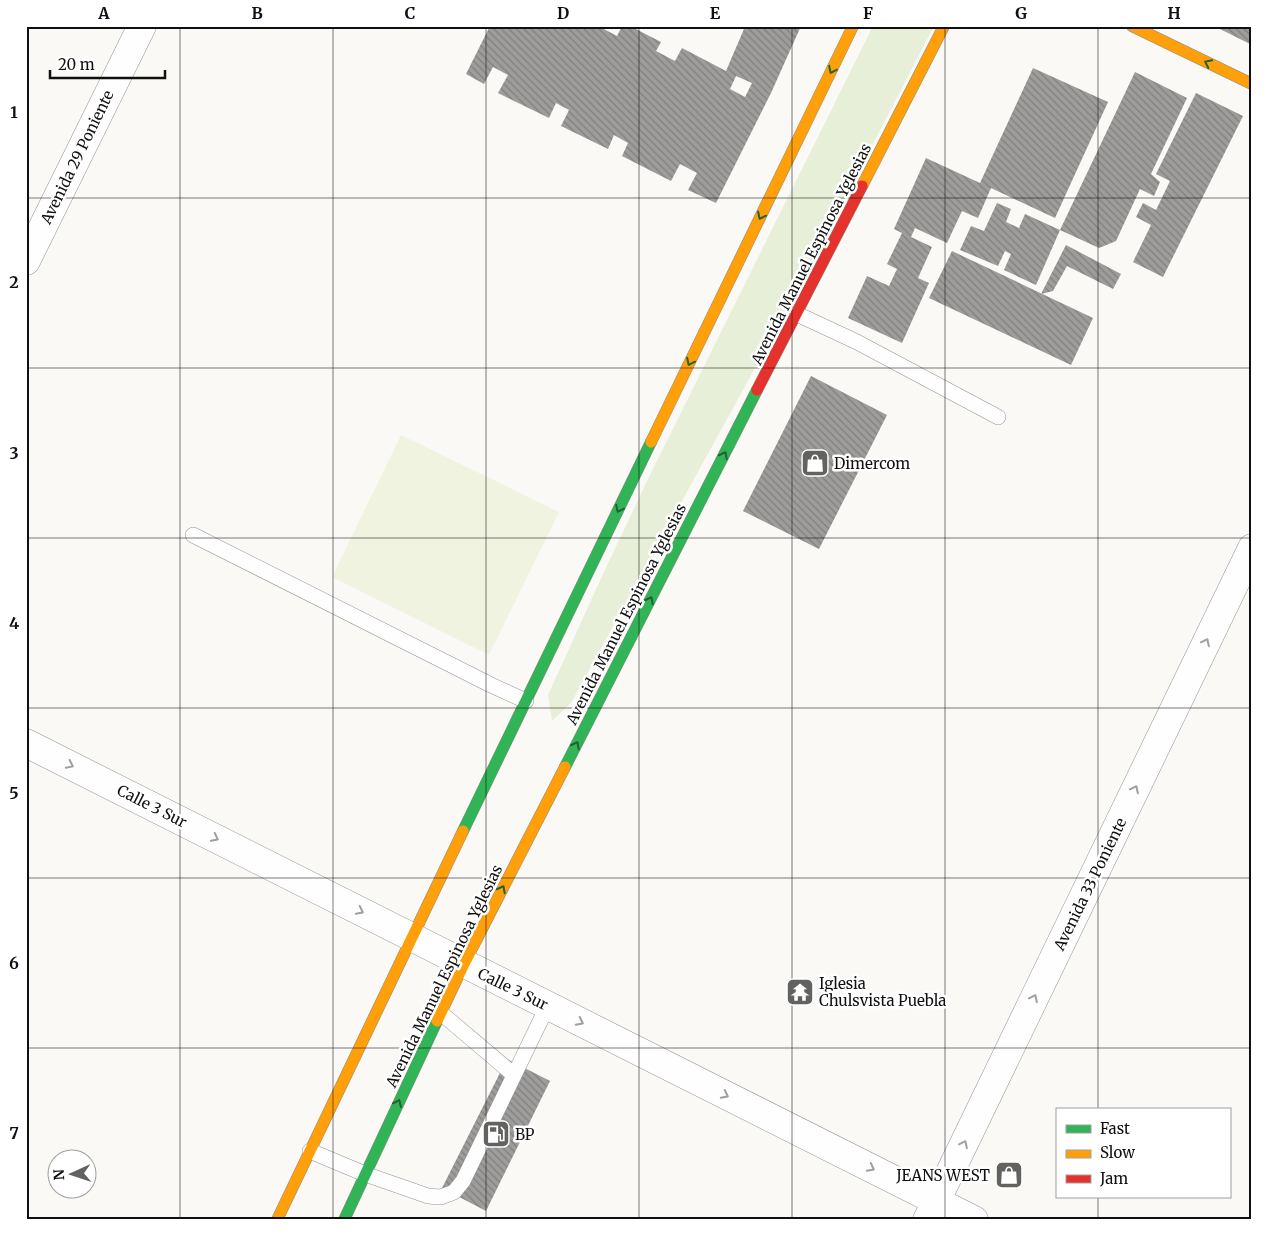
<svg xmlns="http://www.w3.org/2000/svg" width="1278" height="1246" font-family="Merriweather,serif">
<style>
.park{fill:#e8efd8}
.pitch{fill:#f1f3e1}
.building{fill:url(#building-back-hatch);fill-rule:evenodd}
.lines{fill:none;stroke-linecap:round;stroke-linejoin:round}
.lane-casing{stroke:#969594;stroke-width:16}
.street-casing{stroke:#969594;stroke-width:29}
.fast-casing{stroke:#8c8c8a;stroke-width:12}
.slow-casing{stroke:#8c8c8a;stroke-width:12}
.jam-casing{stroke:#8c8c8a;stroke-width:12}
.lane{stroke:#fefefe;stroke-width:15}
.street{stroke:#fefefe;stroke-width:28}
.fast{stroke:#30b455;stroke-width:11}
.slow{stroke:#ff9f0a;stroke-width:11}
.jam{stroke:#e5322d;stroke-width:11}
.oneway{stroke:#206232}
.oneway2{stroke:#9f9f9f}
.grid{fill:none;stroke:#101010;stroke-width:1;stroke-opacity:0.55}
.labels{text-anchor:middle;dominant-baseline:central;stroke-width:5;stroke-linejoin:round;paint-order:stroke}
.street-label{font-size:15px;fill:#101010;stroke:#fff}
.poi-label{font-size:15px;fill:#101010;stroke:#fff;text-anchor:start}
.neatline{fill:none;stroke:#101010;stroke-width:2}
.grid-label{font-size:16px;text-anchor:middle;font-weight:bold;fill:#101010}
</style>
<defs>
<pattern id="building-back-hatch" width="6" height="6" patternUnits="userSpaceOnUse" patternTransform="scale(1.25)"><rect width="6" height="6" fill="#9f9d9b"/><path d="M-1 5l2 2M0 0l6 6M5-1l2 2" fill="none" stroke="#807f7d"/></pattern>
</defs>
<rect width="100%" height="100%" fill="#fbf9f6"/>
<path class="park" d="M873,26H934L793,299L571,703L552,721L548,695L603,574L648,479Z"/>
<path class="pitch" d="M401,435L559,512L489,655L332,577Z"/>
<path class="building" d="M490,26H598L617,36L622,26H630L661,42L656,51L675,61L682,48L726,71L744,29L737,26H801L771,93L716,203L688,190L697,173L680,164L671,181L622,156L628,143L614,135L608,149L561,126L569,110L556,103L549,118L498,93L508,75L493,67L484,84L466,74ZM736,76L752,83L745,97L730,89Z
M1214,26H1252V45Z
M1033,68L1108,102L1055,218L991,188L978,218L962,211L947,243L915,228L911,237L932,247L918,278L929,283L902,343L848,318L867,276L889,286L897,269L887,264L902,233L894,229L926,158L980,183Z
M1135,72L1187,98L1151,174L1160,182L1154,196L1140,189L1116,241L1099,248L1060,230Z
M1196,93L1243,116L1163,277L1133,262L1151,225L1136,217L1143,203L1156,210L1170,181L1156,174Z
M997,203L1011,209L1006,222L1019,228L1025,214L1060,230L1036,285L1004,270L1011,254L1005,251L998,266L960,250L971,226L984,231Z
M1066,245L1121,274L1113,289L1067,266L1053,291L1041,294Z
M952,251L1093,318L1071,365L929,298Z
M811,376L887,415L819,549L743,511Z
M507,1059L550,1081L486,1211L442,1188Z"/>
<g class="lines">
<g class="lane-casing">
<path id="lane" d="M797,314L857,342L998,417
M193,535L491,685L526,701
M441,1013L514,1075
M310,1151L365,1174L428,1196L441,1197L454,1192L463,1181L548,1005"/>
</g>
<g class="street-casing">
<path id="street" d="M26,261L142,26
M26,743L974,1220
M927,1220L1252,548"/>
</g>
<g class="fast-casing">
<path id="fast" d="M565,767L757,390
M463,831L651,442
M344,1220L437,1021"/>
</g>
<g class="slow-casing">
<path id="slow" d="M1132,26L1252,84
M862,186L944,26
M651,442L853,26
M437,1021L464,964L565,767
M277,1220L463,831"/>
</g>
<g class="jam-casing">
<path id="jam" d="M757,390L862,186"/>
</g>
<use href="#lane" class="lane"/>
<use href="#street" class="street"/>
<use href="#fast" class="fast"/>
<use href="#slow" class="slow"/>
<use href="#jam" class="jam"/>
</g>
<defs><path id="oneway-chevron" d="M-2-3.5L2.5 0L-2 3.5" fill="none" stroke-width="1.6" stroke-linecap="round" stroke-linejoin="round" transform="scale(1.25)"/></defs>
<g class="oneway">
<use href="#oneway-chevron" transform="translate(1208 63) rotate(-154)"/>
<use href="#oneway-chevron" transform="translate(832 70) rotate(116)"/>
<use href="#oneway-chevron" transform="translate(761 216) rotate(116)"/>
<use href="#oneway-chevron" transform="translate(690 362) rotate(116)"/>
<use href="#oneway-chevron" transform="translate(724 455) rotate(-63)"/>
<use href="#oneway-chevron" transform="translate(619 509) rotate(116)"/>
<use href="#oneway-chevron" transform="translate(650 600) rotate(-63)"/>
<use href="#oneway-chevron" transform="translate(576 745) rotate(-63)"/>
<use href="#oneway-chevron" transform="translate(502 889) rotate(-63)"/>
<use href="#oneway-chevron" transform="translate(398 1103) rotate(-65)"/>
</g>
<g class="oneway2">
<use href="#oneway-chevron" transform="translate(1206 642) rotate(-64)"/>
<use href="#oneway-chevron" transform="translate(70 765) rotate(26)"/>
<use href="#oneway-chevron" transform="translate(1135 789) rotate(-64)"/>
<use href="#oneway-chevron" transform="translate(215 838) rotate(27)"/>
<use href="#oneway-chevron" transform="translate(360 911) rotate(27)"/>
<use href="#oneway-chevron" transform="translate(1034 998) rotate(-64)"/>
<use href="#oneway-chevron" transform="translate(580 1022) rotate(27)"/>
<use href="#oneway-chevron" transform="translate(725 1095) rotate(27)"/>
<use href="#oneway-chevron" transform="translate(964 1144) rotate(-64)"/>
<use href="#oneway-chevron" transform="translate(871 1168) rotate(27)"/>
</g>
<path class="grid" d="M180,26V1220M333,26V1220M486,26V1220M639,26V1220M792,26V1220M945,26V1220M1098,26V1110M26,198H1252M26,368H1252M26,538H1252M26,708H1252M26,878H1252M26,1048H1252M1098,1197V1220"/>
<defs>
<g id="shop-square" transform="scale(1.4375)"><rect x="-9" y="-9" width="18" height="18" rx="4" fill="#626260" stroke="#fff"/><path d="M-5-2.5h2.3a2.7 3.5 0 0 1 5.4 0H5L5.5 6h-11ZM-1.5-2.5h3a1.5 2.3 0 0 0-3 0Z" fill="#fff"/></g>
<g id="temple-square" transform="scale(1.4375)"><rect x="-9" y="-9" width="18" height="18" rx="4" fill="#626260" stroke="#fff"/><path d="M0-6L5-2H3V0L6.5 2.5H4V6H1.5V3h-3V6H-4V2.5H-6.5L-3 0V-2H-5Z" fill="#fff"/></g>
<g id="fuel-square" transform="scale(1.4375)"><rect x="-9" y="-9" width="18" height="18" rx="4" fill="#626260" stroke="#fff"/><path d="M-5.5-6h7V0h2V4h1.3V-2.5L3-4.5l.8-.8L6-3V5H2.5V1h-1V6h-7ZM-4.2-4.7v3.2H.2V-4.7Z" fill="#fff"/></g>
</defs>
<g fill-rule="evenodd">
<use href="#shop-square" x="815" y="463"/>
<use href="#temple-square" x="800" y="992"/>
<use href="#fuel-square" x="496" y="1134"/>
<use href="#shop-square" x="1009" y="1175"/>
</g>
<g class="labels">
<g class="street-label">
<text transform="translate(77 157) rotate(-64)">Avenida 29 Poniente</text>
<text transform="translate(811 254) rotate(-63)">Avenida Manuel Espinosa Yglesias</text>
<text transform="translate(626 614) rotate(-63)">Avenida Manuel Espinosa Yglesias</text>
<text transform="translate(152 806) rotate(27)">Calle 3 Sur</text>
<text transform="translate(1090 884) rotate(-64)">Avenida 33 Poniente</text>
<text transform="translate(444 976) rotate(-64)">Avenida Manuel Espinosa Yglesias</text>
<text transform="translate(513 989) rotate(26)">Calle 3 Sur</text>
</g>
<g class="poi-label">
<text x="834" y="463">Dimercom</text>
<text x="819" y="983">Iglesia<tspan x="819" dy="17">Chulsvista Puebla</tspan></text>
<text x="515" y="1134">BP</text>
<text x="990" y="1175" text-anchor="end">JEANS WEST</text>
</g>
</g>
<rect width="1278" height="1246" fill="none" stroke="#ffffff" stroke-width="55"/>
<rect x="1056" y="1108" width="175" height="90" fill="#ffffff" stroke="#9f9f9f"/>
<rect x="1066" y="1125" width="25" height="8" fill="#30b455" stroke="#9f9f9f"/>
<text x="1100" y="1134" font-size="15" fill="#101010">Fast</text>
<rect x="1066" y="1150" width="25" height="8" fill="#ff9f0a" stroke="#9f9f9f"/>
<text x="1100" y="1158" font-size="15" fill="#101010">Slow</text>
<rect x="1066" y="1175" width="25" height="8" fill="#e5322d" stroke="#9f9f9f"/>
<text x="1100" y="1184" font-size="15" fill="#101010">Jam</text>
<g transform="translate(72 1174) rotate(267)"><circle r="24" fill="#ffffff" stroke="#9f9f9f"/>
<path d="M0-4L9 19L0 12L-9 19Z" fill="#626260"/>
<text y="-8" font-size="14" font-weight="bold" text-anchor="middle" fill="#101010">N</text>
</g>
<path d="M50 70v8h115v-8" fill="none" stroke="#101010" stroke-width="2.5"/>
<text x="58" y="70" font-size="15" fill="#101010" stroke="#ffffff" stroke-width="4" paint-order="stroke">20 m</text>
<rect x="28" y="28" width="1222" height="1190" class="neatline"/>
<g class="grid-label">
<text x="104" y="19">A</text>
<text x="257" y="19">B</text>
<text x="410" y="19">C</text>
<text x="563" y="19">D</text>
<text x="715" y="19">E</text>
<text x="868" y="19">F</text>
<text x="1021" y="19">G</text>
<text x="1174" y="19">H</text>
<text x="14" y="118">1</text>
<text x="14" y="288">2</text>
<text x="14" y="459">3</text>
<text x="14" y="629">4</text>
<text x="14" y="799">5</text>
<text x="14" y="969">6</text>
<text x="14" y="1139">7</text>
</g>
</svg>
